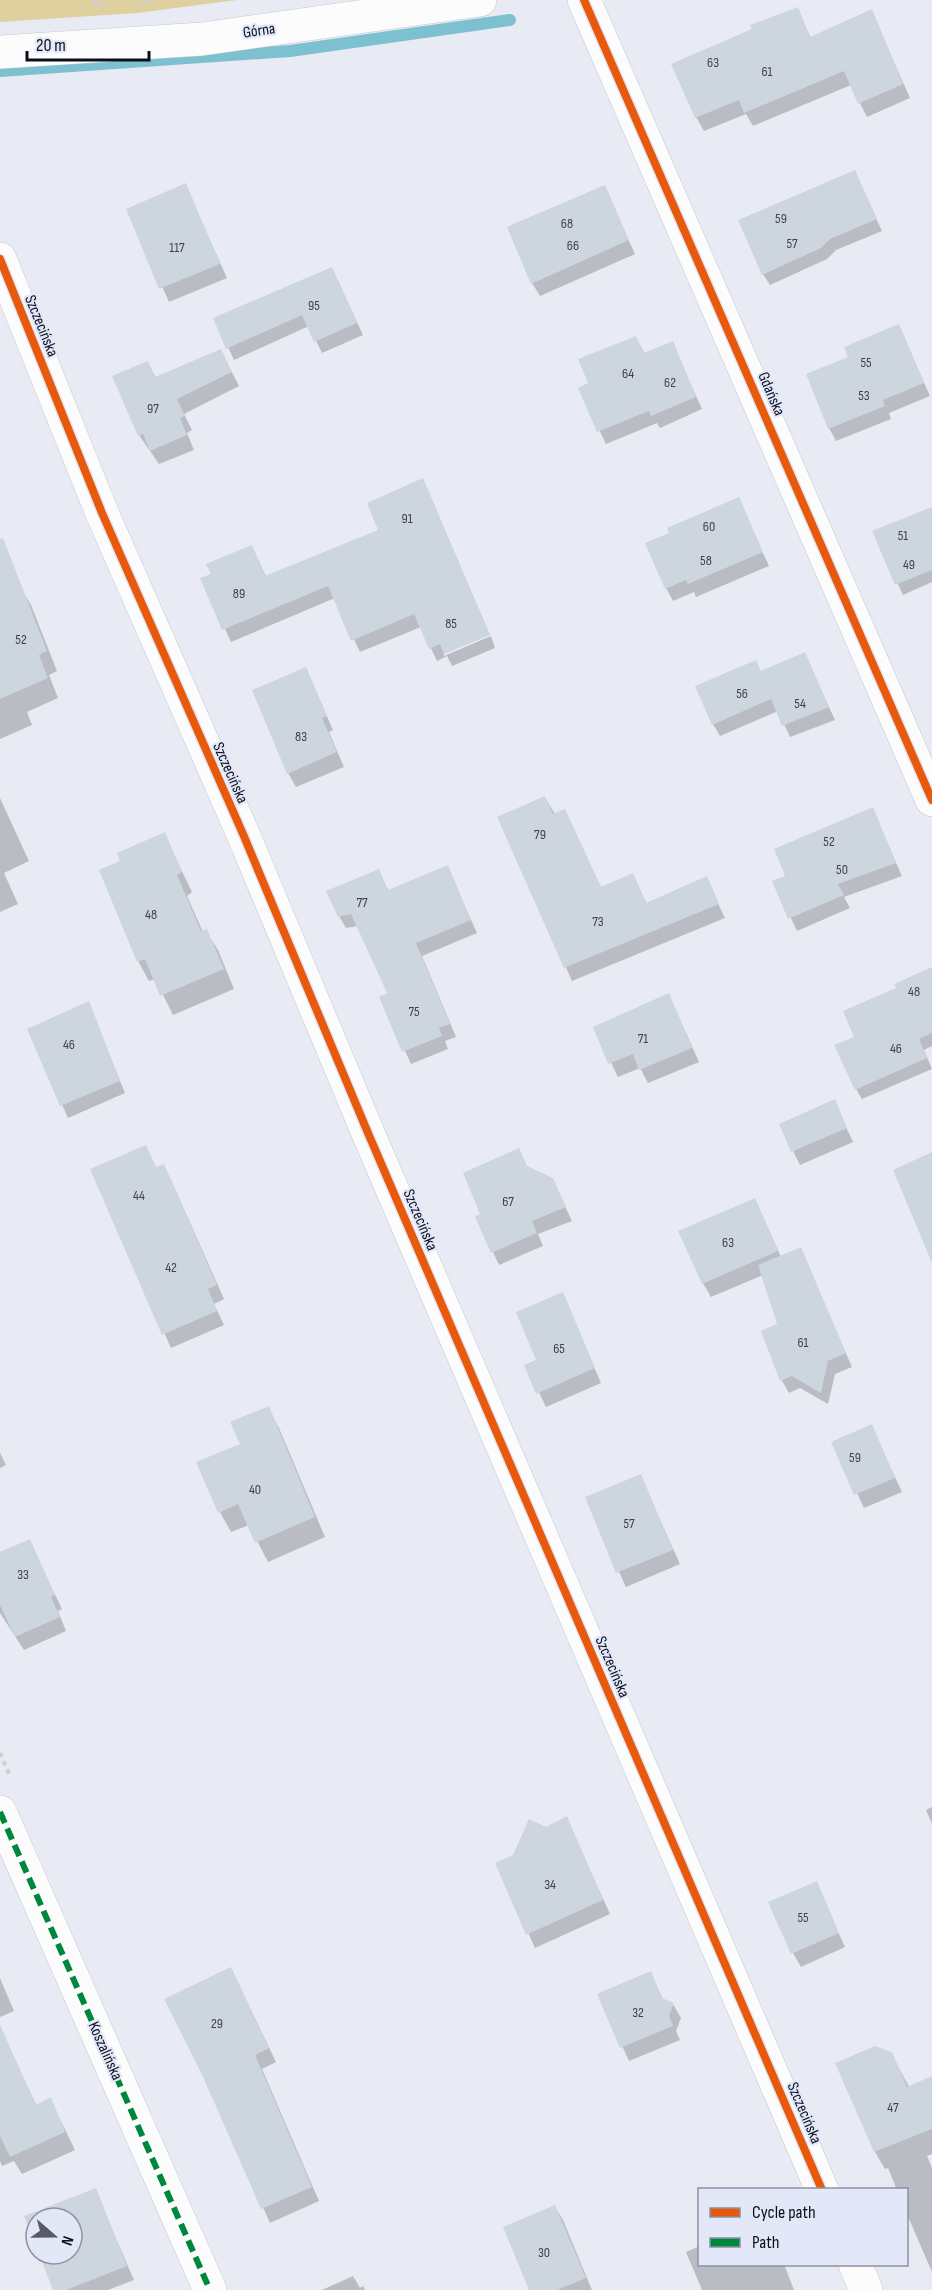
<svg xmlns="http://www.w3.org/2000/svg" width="932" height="2290" font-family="'Sofia Sans Condensed',sans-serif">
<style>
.green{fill:#dfd0a0}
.shadow{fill:#0003}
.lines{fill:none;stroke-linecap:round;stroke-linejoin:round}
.stream{stroke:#7dc1d0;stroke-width:12}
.building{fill:#cdd5df}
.minor-casing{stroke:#c4c8d3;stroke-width:34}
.path{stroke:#cecfd2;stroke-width:4;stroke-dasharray:4.5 4.5;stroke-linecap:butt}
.minor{stroke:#fcfcfd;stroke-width:33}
.quiet{stroke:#00873e;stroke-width:6;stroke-dasharray:12 6;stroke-linecap:butt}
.cycleway-casing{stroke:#e3e8f8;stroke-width:11}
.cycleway{stroke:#e8590c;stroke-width:8}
.labels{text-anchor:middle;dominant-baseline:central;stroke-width:4.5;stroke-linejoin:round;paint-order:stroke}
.number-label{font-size:14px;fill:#3e424e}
.street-label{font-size:16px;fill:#0b0e1b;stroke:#e3e8f8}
</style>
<rect width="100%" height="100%" fill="#e8ebf3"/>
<path class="green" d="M0,0H237L137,13L0,22Z"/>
<path class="shadow" d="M797,9L811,38L871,11L910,98L867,117L851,85L753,126L746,114L704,131L696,117Z
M854,172L882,231L836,250L827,259L770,285L763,274Z
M185,185L227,278L169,302L128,209Z
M604,187L635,254L540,296L532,283Z
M338,281L363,335L322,353L309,326L234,360L215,319Z
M899,326L930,396L889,413L891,419L836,441L829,428L850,357Z
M636,338L645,354L672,343L702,409L660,428L657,423L606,444L579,388L590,383Z
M221,351L239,386L184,414L192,430L187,433L194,450L159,464L139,435L147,362L156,378Z
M423,480L489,633L444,653V656L491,636L495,648L452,666L447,656L437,661L421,627L360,652L335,598L231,642L202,579L258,559L266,577L380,531Z
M738,499L769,566L696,597L694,592L673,601L666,588L671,533Z
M932,508V582L903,595L874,532Z
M19,585L31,605L57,671L49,675L58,698L27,712L32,725L0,739V593Z
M804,654L835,720L790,737L778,711L720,736L713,724L761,672Z
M306,669L333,730L329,732L344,767L296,787L288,773Z
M0,798L29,861L4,873L18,904L0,912Z
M545,798L602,888L632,875L647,904L706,878L725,918L572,981L499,817Z
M872,809L902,876L844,897L850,908L797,931L774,882L787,877Z
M164,834L192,892L187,896L203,932L206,931L218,950L234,989L173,1015L155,979L149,981L138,961L122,861Z
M447,867L477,933L422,956L456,1037L445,1041L448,1049L411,1064L381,998L389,994L358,926L346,928L339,916L378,871L389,891Z
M932,969V1046L924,1050L932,1069L862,1099L856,1089V1037Z
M669,995L699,1062L648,1083L640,1068L618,1077L594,1028Z
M88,1003L125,1093L68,1118L29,1030Z
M834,1101L853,1142L800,1165L793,1151Z
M145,1147L157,1169L164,1166L171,1180L224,1299L214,1304L224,1325L171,1348L92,1170Z
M528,1168L552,1179L572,1221L538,1234L543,1246L499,1265L477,1218Z
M755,1199L781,1257L800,1249L852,1367L835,1374L828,1404L800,1388L789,1393L782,1381L763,1332L779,1325L763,1275L711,1297L703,1283Z
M562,1294L601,1383L546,1407L526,1366L538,1361Z
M268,1408L279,1428L325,1537L268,1562L249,1525L231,1532L220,1512L242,1445Z
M871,1426L902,1492L864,1508L833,1442Z
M0,1453L6,1465L0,1468Z
M640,1476L680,1564L626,1587L586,1498Z
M29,1541L62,1609L58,1611L66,1631L24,1650L0,1613V1554Z
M932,1807V1824L926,1810Z
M566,1818L610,1914L535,1948L497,1864L514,1856L546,1829Z
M816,1883L845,1947L801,1967L793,1953Z
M650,1973L664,2001L673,2004L681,2018L676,2031L680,2040L629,2061L599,1995Z
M0,1978L14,2011L0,2017Z
M238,1983L276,2062L262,2069L319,2201L270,2223L206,2078Z
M0,2034L37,2106L50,2099L75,2150L22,2174L14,2161L2,2166L0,2161Z
M891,2053L909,2087L932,2090V2154L927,2156L932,2168V2272L906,2212V2190H897L888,2168L885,2169L875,2152L837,2064Z
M95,2190L134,2280L108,2290H55L41,2254H72V2218H36V2243L26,2217Z
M555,2207L563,2220L592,2290H531Z
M700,2246V2264H784L794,2290H702L686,2252Z
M353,2276L360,2288L363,2286L365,2290H322Z"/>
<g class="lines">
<path class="stream" d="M0,71L290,51L510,20"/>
</g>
<path class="building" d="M798,7L810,37L872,9L903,84L858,104L844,71L744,113L739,100L695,118L671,64L752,29L750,25Z
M855,170L877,219L830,239L821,248L762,275L738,220Z
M186,183L220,264L159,289L126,209Z
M605,185L629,240L531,284L507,227Z
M332,267L357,323L314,342L302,315L226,349L213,318Z
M899,324L924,383L883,400L885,406L828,429L806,374L848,357L844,347Z
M636,336L644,353L673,341L696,397L651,416L649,411L597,432L578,388L588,383L578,359Z
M221,349L232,372L177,399L185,416L180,418L187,435L150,451L143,434L138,436L112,376L148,361L155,377Z
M423,478L490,635L444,654L440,644L429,649L414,614L351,641L328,586L222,630L200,578L211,574L206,564L252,545L265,576L378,530L367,503Z
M739,497L763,552L688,584L686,580L665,589L645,543L669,533L667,528Z
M932,507V570L895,585L872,531Z
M3,538L47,651L39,655L48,678L0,699V539Z
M805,652L829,707L782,726L771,699L712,725L695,686L756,660L761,671Z
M306,667L327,716L322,718L337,752L287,774L252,690Z
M545,796L553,814L565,809L601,887L633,873L646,903L707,876L719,904L564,968L497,817Z
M873,807L896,863L838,884L844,895L788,919L772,881L785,876L774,849Z
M165,832L182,872L177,875L201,931L207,929L224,969L160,996L145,959L137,962L99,870L120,861L117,853Z
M448,865L471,920L416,943L450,1024L439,1028L442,1036L402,1052L379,997L387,993L351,914L338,917L326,891L379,869L388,890Z
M932,967V1033L919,1039L927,1058L855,1090L834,1045L854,1037L843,1011L896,988L894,984Z
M669,993L692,1048L639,1070L633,1054L608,1064L593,1027Z
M89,1001L120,1081L60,1106L27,1029Z
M835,1099L847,1128L791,1152L779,1124Z
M146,1145L156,1167L164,1164L217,1285L208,1289L217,1311L162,1335L90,1169Z
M519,1148L527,1166L553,1178L566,1207L532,1221L537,1233L491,1253L475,1217L480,1214L463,1173Z
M932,1152V1263L893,1170Z
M755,1198L778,1251L702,1284L678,1231Z
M801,1247L846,1353L828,1361L821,1393L792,1376L780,1381L761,1331L777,1324L758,1265Z
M563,1292L595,1368L536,1394L524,1365L536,1360L516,1312Z
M269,1406L315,1517L255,1543L238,1504L218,1513L196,1462L240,1444L230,1422Z
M872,1424L895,1478L854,1495L831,1442Z
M641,1474L673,1550L616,1573L585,1497Z
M30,1539L55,1595L51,1597L60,1617L15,1637L0,1605V1552Z
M567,1816L603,1900L526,1935L495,1863L513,1855L529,1819L546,1827Z
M817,1881L839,1933L791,1954L768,1902Z
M231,1967L269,2048L255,2055L312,2187L261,2209L204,2079L164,1999Z
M651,1971L662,1998L674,2003L669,2016L673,2026L620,2048L597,1994Z
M0,2025L36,2105L51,2097L65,2132L10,2157L0,2136Z
M875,2046L892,2052L907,2087L932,2076V2129L874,2152L835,2063Z
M96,2188L127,2266L66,2290H53L39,2254H72V2218H36V2247L24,2216Z
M555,2205L586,2278L557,2290H529L503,2227Z"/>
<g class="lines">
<g class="minor-casing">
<path id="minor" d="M584,0L932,800
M0,52L202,39L480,0
M0,259L102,513L243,834L368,1133L822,2190
M0,1812L210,2290
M855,2264L866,2290"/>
</g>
<path class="path" d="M94,0L96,5L108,4
M143,2L154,0
M0,1753L10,1776"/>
<use href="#minor" class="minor"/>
<path class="quiet" d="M0,1812L210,2290"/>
<g class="cycleway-casing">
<path id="cycleway" d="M584,0L932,800
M0,259L102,513L243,834L368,1133L822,2190"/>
</g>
<use href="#cycleway" class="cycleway"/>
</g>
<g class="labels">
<g class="number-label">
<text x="713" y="62">63</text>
<text x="767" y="71">61</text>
<text x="781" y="218">59</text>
<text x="567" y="223">68</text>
<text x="792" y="243">57</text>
<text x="573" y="245">66</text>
<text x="177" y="247">117</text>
<text x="314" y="305">95</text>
<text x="866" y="362">55</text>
<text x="628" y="373">64</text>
<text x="670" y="382">62</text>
<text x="864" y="395">53</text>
<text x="153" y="408">97</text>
<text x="407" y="518">91</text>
<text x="709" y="526">60</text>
<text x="903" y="535">51</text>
<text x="706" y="560">58</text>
<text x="909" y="564">49</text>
<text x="239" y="593">89</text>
<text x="451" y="623">85</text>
<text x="21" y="639">52</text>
<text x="742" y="693">56</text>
<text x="800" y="703">54</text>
<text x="301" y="736">83</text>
<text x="540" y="834">79</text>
<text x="829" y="841">52</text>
<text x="842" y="869">50</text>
<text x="362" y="902">77</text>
<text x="151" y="914">48</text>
<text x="598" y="921">73</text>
<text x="914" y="991">48</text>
<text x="414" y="1011">75</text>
<text x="643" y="1038">71</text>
<text x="69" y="1044">46</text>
<text x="896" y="1048">46</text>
<text x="139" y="1195">44</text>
<text x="508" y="1201">67</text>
<text x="728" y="1242">63</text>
<text x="171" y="1267">42</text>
<text x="803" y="1342">61</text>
<text x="559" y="1348">65</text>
<text x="855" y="1457">59</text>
<text x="255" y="1489">40</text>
<text x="629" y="1523">57</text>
<text x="23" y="1574">33</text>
<text x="550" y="1884">34</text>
<text x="803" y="1917">55</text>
<text x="638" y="2012">32</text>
<text x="217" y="2023">29</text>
<text x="893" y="2107">47</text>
<text x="544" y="2252">30</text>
</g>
<g class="street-label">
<text transform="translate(259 31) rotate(-8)">Górna</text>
<text transform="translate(41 326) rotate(68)">Szczecińska</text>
<text transform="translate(771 394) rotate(67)">Gdańska</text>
<text transform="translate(230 773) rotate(66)">Szczecińska</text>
<text transform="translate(420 1220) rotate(67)">Szczecińska</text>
<text transform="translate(612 1667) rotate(67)">Szczecińska</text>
<text transform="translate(105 2051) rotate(66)">Koszalińska</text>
<text transform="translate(804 2113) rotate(67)">Szczecińska</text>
</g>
</g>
<rect x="698" y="2188" width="210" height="78" fill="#e3e8f8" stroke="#8d91a0" stroke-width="1.5"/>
<rect x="710" y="2208" width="30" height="9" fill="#e8590c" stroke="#8d91a0" stroke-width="1.5"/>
<text x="752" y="2218" font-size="18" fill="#0b0e1b">Cycle path</text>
<rect x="710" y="2238" width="30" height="9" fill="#00873e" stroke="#8d91a0" stroke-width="1.5"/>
<text x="752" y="2248" font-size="18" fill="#0b0e1b">Path</text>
<g transform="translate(54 2236) rotate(110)"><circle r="28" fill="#e3e8f8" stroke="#8d91a0" stroke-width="1.5"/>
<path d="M0-4.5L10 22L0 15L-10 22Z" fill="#585b67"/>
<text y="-9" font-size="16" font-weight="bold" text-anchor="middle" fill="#0b0e1b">N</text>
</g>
<path d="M27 51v9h122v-9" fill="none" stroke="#0b0e1b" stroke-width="3"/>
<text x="36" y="51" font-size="18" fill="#0b0e1b" stroke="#e3e8f8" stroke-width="4.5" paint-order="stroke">20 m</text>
</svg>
